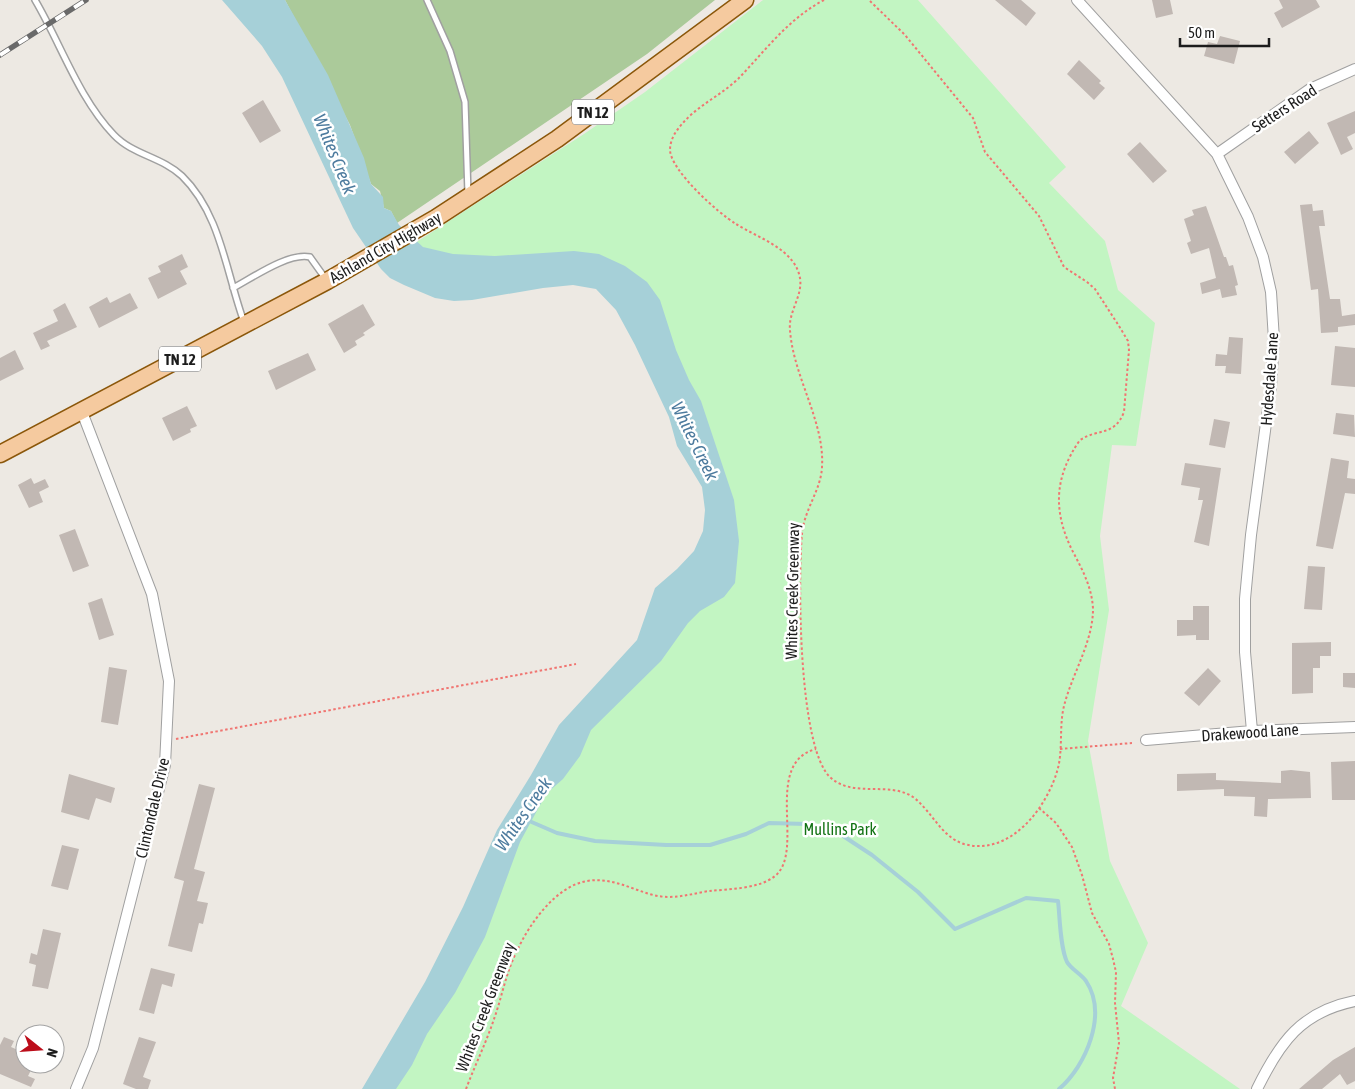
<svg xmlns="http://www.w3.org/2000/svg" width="1355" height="1089" font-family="'Asap Condensed',sans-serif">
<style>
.forest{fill:#abca9a}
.park{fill:#c2f5c2}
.water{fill:#a6d0d8}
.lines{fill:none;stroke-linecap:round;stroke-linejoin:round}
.stream{stroke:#a6d0d8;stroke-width:4}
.building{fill:#c1b8b3}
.lane-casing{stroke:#a0a0a0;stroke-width:8}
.street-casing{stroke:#a0a0a0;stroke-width:12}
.primary-casing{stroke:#8b570a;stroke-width:19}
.path{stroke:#f07571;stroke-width:2;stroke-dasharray:2.5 2.5;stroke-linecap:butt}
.lane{stroke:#fff;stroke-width:5}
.street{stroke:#fff;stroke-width:10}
.primary{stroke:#f5ca9f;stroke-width:16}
.rail-casing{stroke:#6a6a6a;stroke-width:5.5}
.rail{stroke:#fff;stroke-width:4;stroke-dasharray:11;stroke-linecap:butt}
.labels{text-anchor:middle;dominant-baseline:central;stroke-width:5;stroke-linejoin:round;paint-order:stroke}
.shield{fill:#fff;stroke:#606060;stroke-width:1}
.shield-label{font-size:15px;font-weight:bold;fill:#1c1c1c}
.street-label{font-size:16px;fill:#1c1c1c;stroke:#fff}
.park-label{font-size:16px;fill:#127213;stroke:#fff}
.water-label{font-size:18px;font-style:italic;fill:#4d7b9e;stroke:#fff}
</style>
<rect width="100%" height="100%" fill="#ede9e3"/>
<path class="forest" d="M285,0H715L647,54L397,223L391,211L384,208L380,191L371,184L350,125Z"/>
<path class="park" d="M763,0H918L1066,167L1049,183L1105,241L1118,290L1155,323L1136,446L1112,445L1100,536L1109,610L1088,741L1110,861L1148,943L1121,1006L1240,1089H383L535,802L592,718L678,618L722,505L593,259L460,267L415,243L584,134L645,92Z"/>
<path class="water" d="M222,0H285L328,75L364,158L371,184L383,197L384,208L391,211L399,225L423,247L453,254L495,256L574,251L599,254L625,266L647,282L660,300L676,350L689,380L701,401L734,500L739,541L735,583L724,597L700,611L688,623L661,661L591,730L580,756L563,779L546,794L520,842L485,937L455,993L427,1034L412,1065L396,1089H362L425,982L463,907L497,830L531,775L559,725L637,640L655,588L677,569L694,551L703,531L705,510L702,487L677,446L669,417L635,345L616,310L596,289L573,285L543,288L472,300L454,301L435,298L404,285L390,278L381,269L353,228L282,77L262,46Z"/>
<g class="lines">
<path class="stream" d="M527,820L557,833L595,841L666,845H710L746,834L769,823L807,824L840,834L872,855L918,892L955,929L1026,898L1058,901C1060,918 1060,947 1067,962C1071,969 1081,974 1086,981C1108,1014 1086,1066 1059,1089"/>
</g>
<path class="building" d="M995,0H1021L1036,13L1026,26Z
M1152,0H1170L1173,14L1156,18Z
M1279,0H1316L1320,7L1282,28L1274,13L1283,8Z
M1220,36L1240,41L1234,64L1204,56L1208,42L1217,44Z
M1079,60L1101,81L1099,83L1105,88L1094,100L1067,74Z
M263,100L281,131L260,143L242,113Z
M1355,111V133L1347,137L1353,149L1341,155L1327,123Z
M1309,131L1319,143L1295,164L1284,152Z
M1140,142L1167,171L1153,183L1127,154Z
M1312,204L1313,211L1323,210L1325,226H1319L1330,299H1340L1342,316L1355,314V325L1338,327V332L1321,333L1318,289L1311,290L1300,205Z
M1206,206L1224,257H1226L1229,266L1233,265L1238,285L1235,286L1237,295L1222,298L1220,289L1202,294L1200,283L1216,278L1209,248L1191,254L1187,243L1191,241L1184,219L1194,215L1192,210Z
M182,254L188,267L180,271L187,284L158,299L148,278L161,272L158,266Z
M130,293L138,308L99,328L89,307L107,297L110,303Z
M65,303L77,327L47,341L50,346L41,350L33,333L58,321L53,310Z
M363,304L375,325L363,333L365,335L355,341L357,345L344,353L328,324Z
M1229,337L1243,338L1241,374L1225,373L1226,366H1215L1216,354L1227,355Z
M1335,346L1355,348V387L1331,385Z
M15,350L24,369L0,381V358Z
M308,353L316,370L276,390L268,371Z
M187,406L197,426L190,429L191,432L173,441L162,418Z
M1336,413L1354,415L1355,437L1333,434Z
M1214,419L1230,422L1225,448L1209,445Z
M1331,458L1349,461L1347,478L1355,479V494L1345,493L1333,549L1316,546Z
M1185,463L1221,468L1209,546L1194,542L1203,500H1198L1200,488L1181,485Z
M31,478L34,484L45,479L49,487L39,492L43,502L29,508L18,485Z
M75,529L89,566L73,572L59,535Z
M1308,566L1325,567L1322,610L1304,609Z
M102,598L114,635L99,640L88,603Z
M1193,606H1209V640H1196V635L1177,636V620H1193Z
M1331,642V656H1320V668H1313V693L1292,694V643Z
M109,667L127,670L118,725L101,722Z
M1208,668L1221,681L1199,706L1184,693Z
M1343,673H1355V688L1343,687Z
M1355,761V800H1332L1331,762Z
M1291,770L1310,772L1311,798L1268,799L1267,817L1254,816L1255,797L1224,796V789L1177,791V774L1216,773V780L1281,783V771Z
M69,774L115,788L111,803L96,798L89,820L61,812Z
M199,784L215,788L194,869L205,872L197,901L208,903L203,924L199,923L192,952L168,946L184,881L174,878Z
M62,845L79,849L68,890L51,886Z
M43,929L61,933L48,989L32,986L36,965L29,963L31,953L37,955Z
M151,968L175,974L172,987L162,984L154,1014L139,1010Z
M4,1037L14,1041L11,1047L25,1053V1064H34L28,1076L35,1079L31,1087L0,1074V1045Z
M139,1037L156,1042L143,1077L151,1080L148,1089H136L123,1084Z
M1355,1047V1081L1347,1085L1340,1074L1322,1089H1299L1333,1060Z"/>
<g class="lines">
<g class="lane-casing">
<path id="lane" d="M35,0C61,44 78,97 114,135C133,155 162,157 182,176C221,214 226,273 244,322
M427,0L450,51L465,102L468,194
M233,288C252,278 289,252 310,257L325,278"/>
</g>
<g class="street-casing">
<path id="street" d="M1077,0L1217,154L1248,217L1263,257L1271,292L1274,340L1271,386L1251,535L1245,599V652L1252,731
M1217,154L1310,89L1355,69
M1146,740L1252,731L1355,727
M76,1089L93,1048L165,765L169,681L152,594L82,412
M1257,1089C1280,1042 1301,1012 1355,1001"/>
</g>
<g class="primary-casing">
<path id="primary" d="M0,454L327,281L436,218L557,139L745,0"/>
</g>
<path class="path" d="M824,0C788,19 765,51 738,79C719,97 694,107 678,129C673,135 670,143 670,150C671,171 718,213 736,224C758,238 795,249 800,278C803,296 788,312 790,330C793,376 825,422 822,467C821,490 804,510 802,534C798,578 798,750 831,778C854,798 889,781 913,797C932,811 941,837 964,844C1011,857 1048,806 1058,768C1063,748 1059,726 1064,706C1072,674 1093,642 1093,609C1092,587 1082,569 1072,550C1053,511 1054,477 1080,440C1098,428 1114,437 1124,412L1129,350L1128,341L1119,326L1095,289L1087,282L1064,267L1039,216L985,152L973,118L905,35L869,0
M176,739L576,664
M1060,749L1132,743
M1039,808L1056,823L1072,847L1082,875L1092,913L1109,944L1113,959L1116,972L1115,1003L1119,1043L1113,1078L1115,1089
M466,1089C475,1065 486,1043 494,1019C502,997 506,972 517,951C529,924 556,886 587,881C611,877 631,889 653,895C673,900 690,894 709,891C729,889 759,889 775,876C806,851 762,763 816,749"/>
<use href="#lane" class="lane"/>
<use href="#street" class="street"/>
<use href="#primary" class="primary"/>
<g class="rail-casing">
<path id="rail" d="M0,55L86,0"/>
</g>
<use href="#rail" class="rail"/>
</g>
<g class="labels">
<g class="shield">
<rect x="572" y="99.5" width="42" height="25" rx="4"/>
<rect x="159" y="346.5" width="42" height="25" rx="4"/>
</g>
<g class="shield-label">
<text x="593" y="112">TN 12</text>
<text x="180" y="359">TN 12</text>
</g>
<g class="street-label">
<text transform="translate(1284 108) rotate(-33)">Setters Road</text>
<text transform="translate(385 247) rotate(-30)">Ashland City Highway</text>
<text transform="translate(1269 379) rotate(-86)">Hydesdale Lane</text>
<text transform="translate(792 591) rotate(-89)">Whites Creek Greenway</text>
<text transform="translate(1250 732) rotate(-4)">Drakewood Lane</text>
<text transform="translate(152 808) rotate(-77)">Clintondale Drive</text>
<text transform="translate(485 1007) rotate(-69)">Whites Creek Greenway</text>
</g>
<g class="park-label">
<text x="840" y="829">Mullins Park</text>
</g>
<g class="water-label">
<text transform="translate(335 154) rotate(68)">Whites Creek</text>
<text transform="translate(695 441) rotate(64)">Whites Creek</text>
<text transform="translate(523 814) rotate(-55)">Whites Creek</text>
</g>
</g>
<g transform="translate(40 1049) rotate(107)"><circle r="24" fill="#ffffff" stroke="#a4a4a4"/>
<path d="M0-4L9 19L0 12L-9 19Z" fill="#bc0d1a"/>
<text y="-8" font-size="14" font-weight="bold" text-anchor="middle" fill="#1c1c1c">N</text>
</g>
<path d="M1180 38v8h89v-8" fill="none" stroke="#1c1c1c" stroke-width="2.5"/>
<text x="1188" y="38" font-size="15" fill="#1c1c1c" stroke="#ffffff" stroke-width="4" paint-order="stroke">50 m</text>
</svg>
